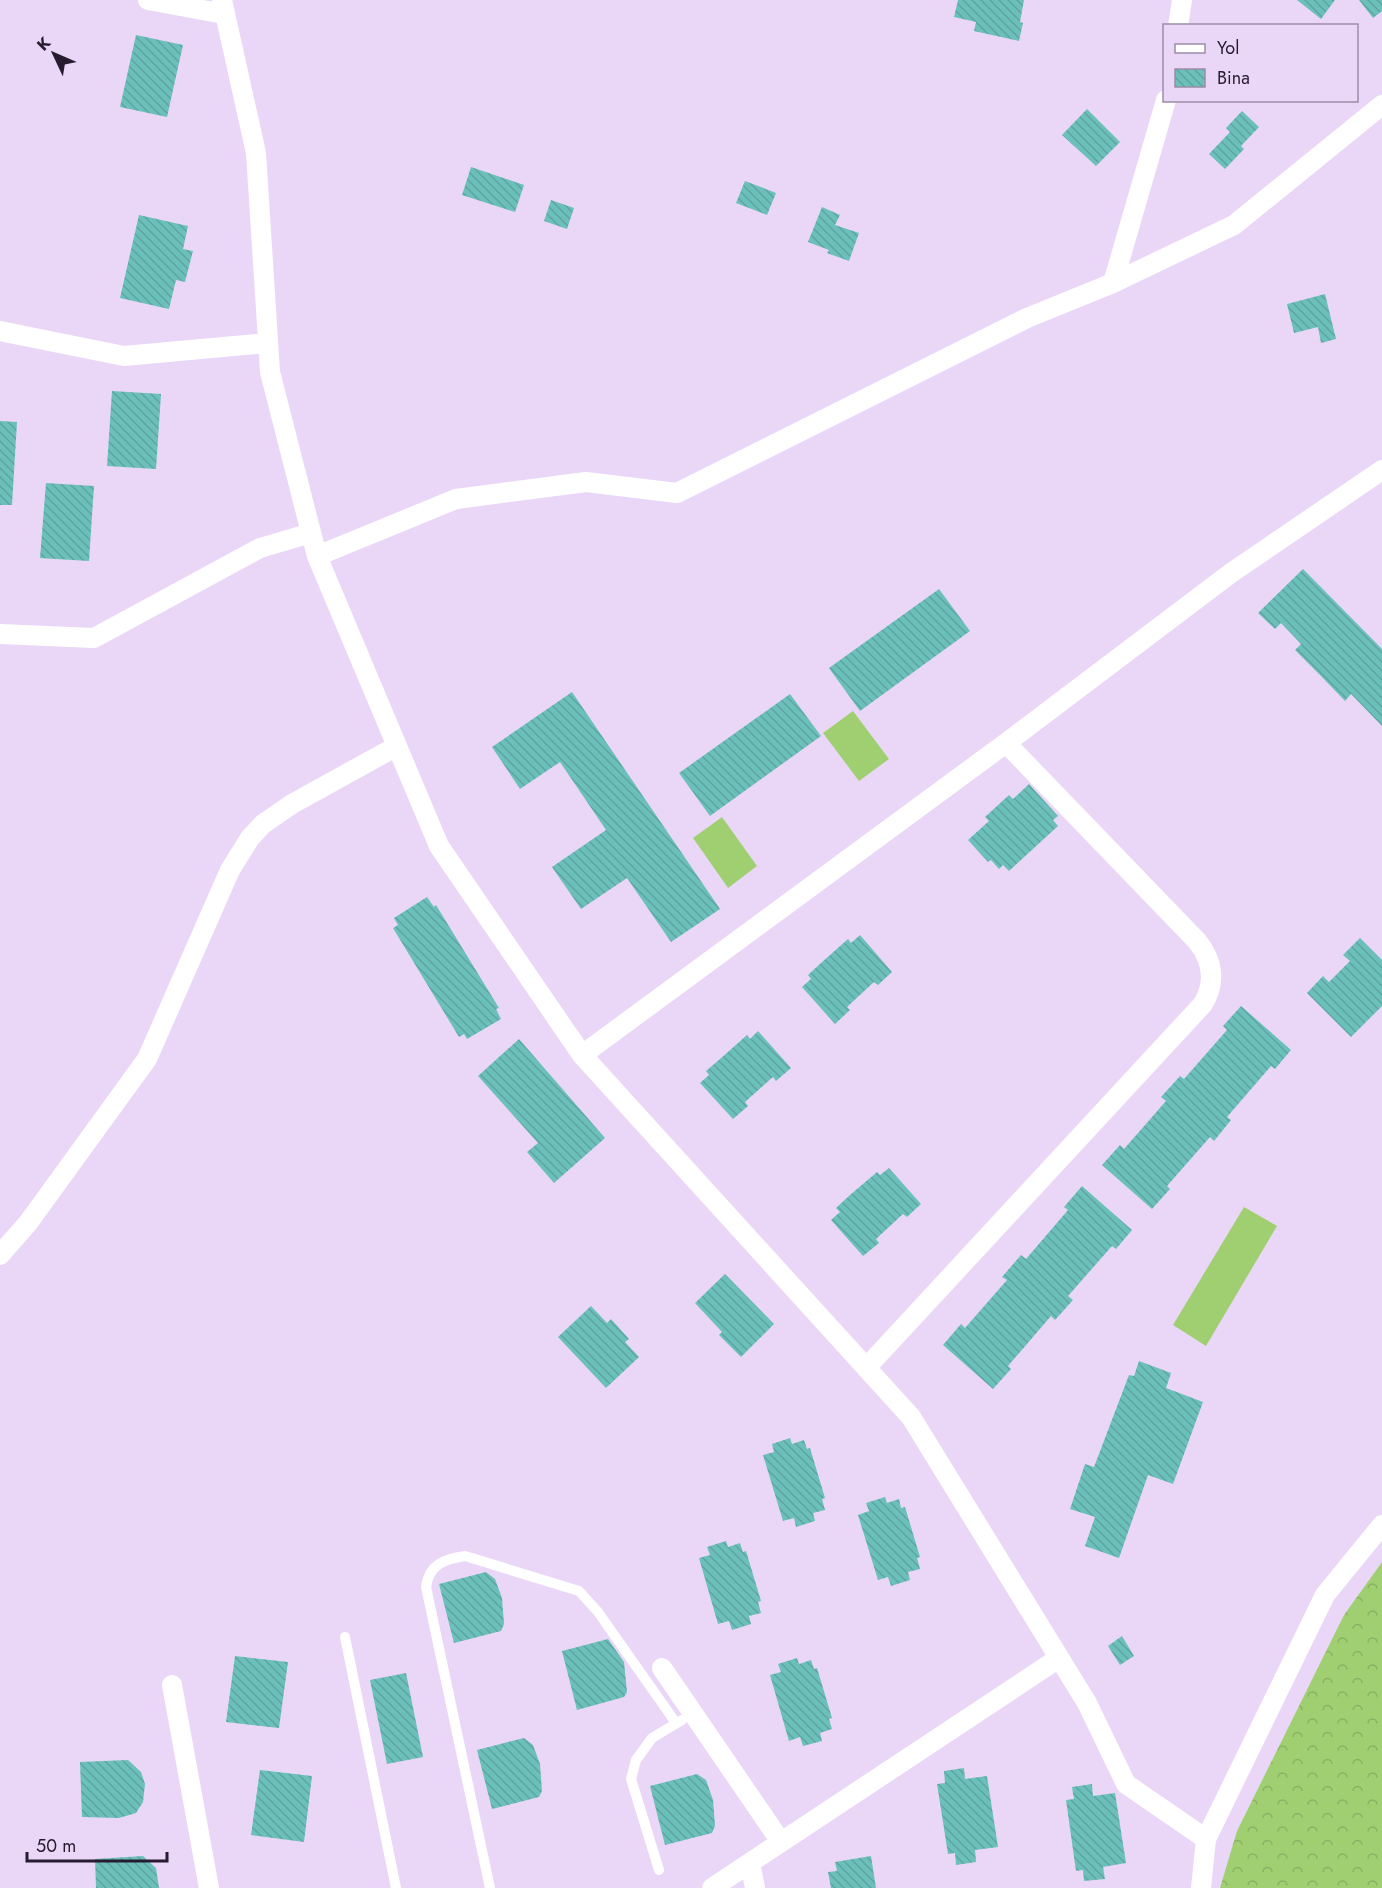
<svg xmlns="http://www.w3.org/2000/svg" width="1382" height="1888" font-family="Jost,sans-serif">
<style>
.forest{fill:url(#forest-crowns)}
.pitch{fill:#a0cf72}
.building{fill:url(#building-back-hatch)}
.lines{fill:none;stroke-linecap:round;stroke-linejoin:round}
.lane{stroke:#fff;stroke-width:10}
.street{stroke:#fff;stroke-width:20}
</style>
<defs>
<pattern id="forest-crowns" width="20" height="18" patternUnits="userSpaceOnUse" patternTransform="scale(1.5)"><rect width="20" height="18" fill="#a0cf72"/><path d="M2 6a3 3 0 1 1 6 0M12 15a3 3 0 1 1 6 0" fill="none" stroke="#8ab163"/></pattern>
<pattern id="building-back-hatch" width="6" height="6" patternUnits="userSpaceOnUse" patternTransform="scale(1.5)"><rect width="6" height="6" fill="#6cc0bb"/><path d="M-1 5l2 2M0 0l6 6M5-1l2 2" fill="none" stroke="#5ea4a1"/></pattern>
</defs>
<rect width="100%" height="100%" fill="#ead7f8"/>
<path class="forest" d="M1382,1562V1888H1220L1237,1831L1344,1615Z"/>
<path class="pitch" d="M853,711L889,759L859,781L823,733Z
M722,817L757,866L728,888L693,838Z
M1244,1207L1277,1226L1206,1346L1173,1325Z"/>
<path class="building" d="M958,0H1024L1020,22L1023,23L1019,41L974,31L976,22L954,17Z
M1297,0H1335L1321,19Z
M1359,0H1382V11L1373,18Z
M136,35L183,45L167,117L120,107Z
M1087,109L1120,142L1096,166L1062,135Z
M1242,111L1259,127L1241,146L1244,149L1225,169L1209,154L1230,132L1226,128Z
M471,167L524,185L515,212L462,195Z
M745,181L776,193L767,215L736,203Z
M551,200L574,208L567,229L544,221Z
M822,207L840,215L835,225L859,233L849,261L827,253L829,250L808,242Z
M139,215L188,226L183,249L193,251L185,282L176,280L169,309L120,298Z
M1325,294L1336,339L1321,343L1318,327L1294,333L1287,304Z
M112,391L161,394L156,469L107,466Z
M0,421L17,422L12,505H0Z
M46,483L94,486L89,561L40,558Z
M1303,569L1382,649V726L1351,694L1345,701L1319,674L1295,650L1301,644L1281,623L1275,629L1258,613Z
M939,589L970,631L860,711L829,668Z
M572,692L720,909L671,942L627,878L581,909L552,867L606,830L560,762L520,789L492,747Z
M790,694L821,736L710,816L679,773Z
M1029,784L1058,816L1053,820L1058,826L1009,871L1003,865L999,869L991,860L988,862L968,840L989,821L985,817L1009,795L1013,799Z
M427,897L434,907L436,905L499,1008L496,1009L501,1019L467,1039L464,1034L459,1037L393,928L398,925L394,918Z
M860,935L892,972L878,985L874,982L847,1007L850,1010L835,1024L802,987L811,979L808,975L821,963L848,939L851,943Z
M1360,938L1382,960V1006L1351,1037L1307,993L1323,976L1329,982L1350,961L1343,955Z
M1241,1006L1291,1050L1275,1069L1271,1066L1227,1117L1231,1120L1214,1141L1210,1137L1167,1186L1170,1189L1152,1209L1102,1165L1120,1145L1124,1149L1166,1101L1161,1097L1180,1076L1184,1079L1227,1030L1223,1026Z
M758,1031L791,1068L776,1081L773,1077L745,1102L748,1106L733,1119L700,1083L709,1075L706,1071L720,1059L747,1035L750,1039Z
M519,1039L605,1138L554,1183L527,1152L538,1143L478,1076Z
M889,1168L921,1204L907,1217L903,1214L876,1239L879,1243L863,1256L831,1220L840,1212L836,1208L850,1195L877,1172L880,1175Z
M1082,1186L1132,1230L1116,1249L1112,1246L1068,1296L1073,1300L1055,1320L1051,1316L1008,1366L1011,1369L993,1389L943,1345L961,1324L965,1328L1007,1280L1002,1277L1021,1255L1026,1259L1068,1210L1064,1207Z
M725,1274L774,1324L741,1357L719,1335L722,1332L695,1303Z
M591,1306L607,1323L611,1319L629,1339L625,1342L639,1357L606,1388L558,1337Z
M1139,1361L1171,1373L1166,1388L1203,1402L1173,1484L1148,1475L1119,1558L1085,1546L1095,1517L1070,1509L1085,1464L1094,1467L1129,1375L1134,1376Z
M790,1438L792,1444L804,1440L807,1449L810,1448L825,1498L822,1499L825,1510L813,1513L815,1521L796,1527L794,1518L783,1521L763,1455L774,1452L772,1444Z
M885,1497L887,1503L899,1499L901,1508L905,1507L920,1557L917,1558L920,1569L908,1572L910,1580L891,1586L888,1577L878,1580L858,1515L869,1511L866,1503Z
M726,1541L728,1547L740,1543L743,1552L746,1551L761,1601L758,1602L761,1613L749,1616L751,1624L732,1630L729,1621L718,1624L699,1558L710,1555L707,1547Z
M486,1572L495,1579L502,1598L504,1624L501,1631L454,1643L439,1584Z
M1122,1636L1134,1656L1120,1665L1108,1646Z
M608,1639L624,1662L627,1692L624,1697L577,1710L562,1651Z
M235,1656L288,1662L279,1728L226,1722Z
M797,1658L799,1664L811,1660L814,1669L817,1668L832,1718L829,1719L832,1729L820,1733L822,1741L803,1746L800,1737L789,1741L770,1675L781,1672L778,1664Z
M406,1673L423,1757L387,1764L370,1680Z
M524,1738L533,1745L540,1764L542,1791L539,1797L492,1809L477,1750Z
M128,1760L141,1772L145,1784L143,1802L136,1813L119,1818L82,1817L80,1762Z
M964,1768L965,1779L987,1776L998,1847L975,1850L976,1862L956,1865L955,1853L948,1854L937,1784L945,1783L944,1771Z
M260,1770L312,1776L304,1842L251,1835Z
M697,1774L706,1780L713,1800L715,1826L712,1833L665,1845L650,1786Z
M1092,1784L1093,1796L1115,1793L1126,1863L1103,1867L1105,1879L1084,1881L1083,1870L1076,1871L1066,1800L1074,1799L1072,1787Z
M143,1856L156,1868L159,1888H96L95,1859Z
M871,1856L876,1888H831L828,1872L837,1871L835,1862Z"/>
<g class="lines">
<path class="lane" d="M345,1637L396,1888
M659,1870L631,1779L636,1760L652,1738L682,1720
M490,1888L426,1587C429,1564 445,1559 465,1556L579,1591L598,1612L676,1723"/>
<path class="street" d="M148,0L224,14
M222,0L256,153L270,372L317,556L439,846L582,1055L911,1417L1087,1703L1126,1784L1206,1839
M1178,26L1182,0
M1166,100L1113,283L1234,225L1382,105
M0,331L124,356L268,343
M317,556L456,499L586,482L677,493L1027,318L1113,283
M0,634L94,638L260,548L311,533
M582,1055L1006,743L1231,573L1382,470
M0,1255L28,1223L147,1059L230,870L250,838L263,824L292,804L397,746
M866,1368L1203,1004C1216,982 1213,961 1197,941L1006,743
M662,1668L781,1842
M172,1685L209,1888
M750,1863L755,1888
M712,1888L1059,1658
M1201,1888L1206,1839L1325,1595L1382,1525"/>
</g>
<rect x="1163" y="24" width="195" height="78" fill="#ead7f8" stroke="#9c8ca8" stroke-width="1.5"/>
<rect x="1175" y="44" width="30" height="9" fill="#ffffff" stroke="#9c8ca8" stroke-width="1.5"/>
<text x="1217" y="54" font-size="18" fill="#271b2f">Yol</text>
<rect x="1175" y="69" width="30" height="18" fill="url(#building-back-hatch)" stroke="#9c8ca8" stroke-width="1.5"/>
<text x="1217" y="84" font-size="18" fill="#271b2f">Bina</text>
<g transform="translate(54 54) rotate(314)" stroke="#ead7f8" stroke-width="4.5" paint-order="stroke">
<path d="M0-4.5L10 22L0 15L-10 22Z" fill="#271b2f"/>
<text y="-9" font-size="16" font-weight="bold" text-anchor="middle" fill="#271b2f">K</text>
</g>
<path d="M27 1852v9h140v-9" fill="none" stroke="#271b2f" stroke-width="3"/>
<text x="36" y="1852" font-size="18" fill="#271b2f" stroke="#ead7f8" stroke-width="4.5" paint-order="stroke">50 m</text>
</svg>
